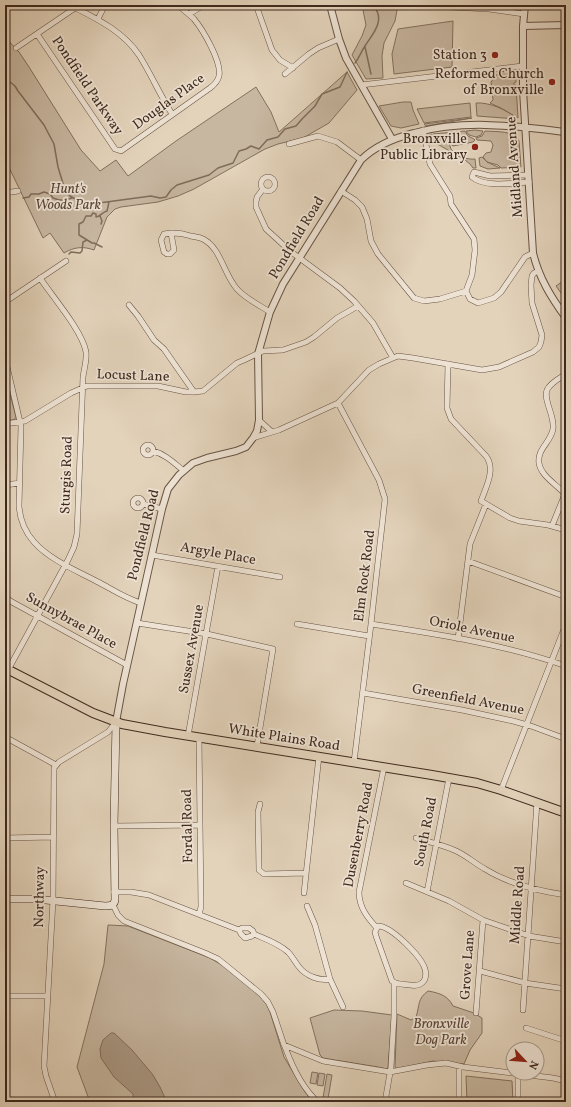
<svg xmlns="http://www.w3.org/2000/svg" width="571" height="1107" font-family="Vollkorn,serif">
<style>
.green{fill:#c7b6a0;stroke:#83705e}
.water{fill:#ab9985;stroke:#806c5b}
.lines{fill:none;stroke-linecap:round;stroke-linejoin:round}
.stream{stroke:#806c5b;stroke-width:1.5}
.minor-casing{stroke:#685444;stroke-width:6}
.tertiary-casing{stroke:#685444;stroke-width:8}
.secondary-casing{stroke:#3f291d;stroke-width:8}
.primary-casing{stroke:#3f291d;stroke-width:10}
.minor{stroke:#ede2d3;stroke-width:5}
.tertiary{stroke:#ede2d3;stroke-width:6}
.secondary{stroke:#ede2d3;stroke-width:7}
.primary{stroke:#e3d3bb;stroke-width:8}
.poi-dot{fill:#8f2418;stroke:#ede2d3;stroke-width:1.5}
.labels{text-anchor:middle;dominant-baseline:central;stroke-width:3.5;stroke-linejoin:round;paint-order:stroke}
.poi-label{font-size:14px;fill:#3f291d;stroke:#ede2d3;text-anchor:end}
.street-label{font-size:14px;fill:#3f291d;stroke:#ede2d3}
.park-label{font-size:14px;font-style:italic;fill:#5a4537;stroke:#ede2d3}
</style>
<rect width="100%" height="100%" fill="#e3d3bb"/>
<filter id="stains"><feTurbulence type="fractalNoise" baseFrequency=".005" numOctaves="4"/><feColorMatrix values="0 0 0 0 .2 0 0 0 0 .09 0 0 0 0 .02 0 0 0 .5 -.17"/></filter>
<radialGradient id="worn" r=".72"><stop offset=".6" stop-color="#630" stop-opacity="0"/><stop offset="1" stop-color="#630" stop-opacity=".3"/></radialGradient>
<path class="green" d="M362,5H398L395,21L384,43L382,56L383,78L366,79L352,55L362,36L366,25Z
M453,21L452,67L394,74L392,54L398,29Z
M5,37L19,52L29,67L81,150L100,171L116,160L128,176L176,141L256,87L271,112L279,132L347,72L357,90L329,123L303,138L278,144L265,149L194,189L178,196L158,202L121,207L115,209L107,217L94,250C83,246 74,247 64,253L50,233L43,238L5,159Z
M514,70L516,75V82L514,83V86L516,85L518,118L501,108L490,103L493,100L491,82L499,72Z
M403,102H411L413,110L419,124L401,128L391,126L379,106Z
M470,103L471,117L424,123L417,109Z
M476,103C489,102 508,110 517,119L477,116Z
M472,118L426,126L424,124Z
M475,130L483,131L481,135L476,137L469,135L466,131Z
M465,131L468,136L474,139L475,140L473,142L453,146L445,139L433,134Z
M485,131C496,132 514,130 519,141L521,167L501,168L498,165L487,162L483,157L486,153L491,152L493,145L491,141L477,140L476,138L482,136Z
M431,134L449,143C450,145 450,147 451,149C455,156 468,160 475,159L476,168H473L470,164L465,160L427,138V136Z
M482,157L487,162L500,168L488,169L480,166L479,158Z
M566,279V300L556,286Z
M5,375L16,417L14,420H5Z
M108,925L128,926L210,958L225,967L258,994L267,1005L270,1012L284,1057L305,1092L313,1102H90L77,1067L104,964Z
M428,991C440,993 448,996 453,1006L474,1013L482,1018V1033L470,1050L464,1064L433,1061L396,1069L395,1067L397,1014L411,1020L416,1017C420,1005 417,999 428,991Z
M334,1010L362,1011L392,1015L388,1067L387,1069L378,1067L323,1058L320,1055L310,1018Z
M312,1072L318,1073L316,1084L310,1083Z
M319,1073L325,1074L323,1086L317,1085Z
M327,1074L332,1075L328,1099L323,1098Z
M466,1076L512,1081L513,1102H467Z"/>
<path class="water" d="M111,1033H114L132,1050L153,1075L160,1087L167,1102H134L133,1094L114,1077L101,1058L100,1049L103,1040Z"/>
<g class="lines">
<path class="stream" d="M365,47L371,74
M355,63C359,58 361,52 365,46C372,35 386,20 374,7V5
M5,78L15,86L18,91L44,125L54,144L58,167L65,190L70,196L79,201L99,203L151,196L160,198L166,197L171,190L177,185L209,175L218,168L233,163L239,151L246,149L251,146L259,149L267,140L278,137L285,129L296,126L302,119L315,106L322,94L340,87L347,72
M23,198L29,197L31,194H39L44,192L50,194L53,198L59,200H64L72,198
M100,216L102,221L101,224
M102,247L94,243H92L79,235V224L83,222L86,216H91L93,213L96,214V217C100,217 102,212 107,211L109,202
M69,254L71,252L80,253L82,251L83,242L87,240"/>
<g class="minor-casing">
<path id="minor" d="M70,5C95,18 122,30 139,55C151,74 160,95 172,114
M256,5L272,50L280,60L293,68
M430,6L489,9L524,14
M189,14L204,5
M98,19L105,5
M37,34L115,149L121,151L210,88C214,85 218,81 219,76C222,62 203,30 194,19C189,14 183,10 178,5
M16,48L75,8
M285,74L309,54L318,48L339,39
M361,85L522,66
M423,130L430,164L450,196L451,204L474,239L475,250L472,275L466,291L470,299L478,303L494,298L501,292L525,257L533,253
M289,144L318,136L337,142L361,160
M528,175L490,176L474,172L472,177C485,188 513,183 529,182
M261 184a7 7 0 1 1 14 0a7 7 0 1 1-14 0Z
M263,189L257,197L256,202V207L266,229L290,251L340,288L354,301L373,323L393,358
M341,191L355,200L362,207L367,219L371,241L378,254L414,298L424,301L440,299L466,291
M5,193L18,191
M171,233L174,250L170,254H167L164,252L161,240L164,234C173,232 182,233 191,236C195,237 199,237 203,239C221,248 224,275 237,289C246,299 259,305 270,312
M5,302L66,261
M129,305L138,316L154,340L164,349L194,392
M5,358L21,426L19,506C20,520 25,532 34,542C51,561 78,571 100,583C113,590 127,599 141,603
M448,364L447,408L451,419L486,456C496,469 486,487 481,501L510,518L519,521L548,525L566,530
M338,403L379,480L385,499L371,624L354,762
M259,420L272,432
M5,424L25,421L71,393L87,386H158L186,392H194L203,391L237,363L244,360L263,351L283,350L306,342L314,337L337,318L358,306
M253,438L279,430L338,403L369,370L379,364L393,358L398,356L413,358L482,370L499,367L533,352L539,347L541,342L542,335L532,303L531,285L532,276L534,273L539,271
M143 450a5 5 0 1 1 10 0a5 5 0 1 1-10 0Z
M153,451C165,454 174,463 184,471
M5,485L20,483
M133 503a5 5 0 1 1 10 0a5 5 0 1 1-10 0Z
M143,504L162,509
M552,526L565,494C556,484 541,476 539,463C537,449 551,442 553,429C555,416 543,400 547,390C550,383 560,378 566,374
M152,555L280,577
M468,561L566,597
M5,597L12,602L127,665
M137,623L207,634L273,649L257,746
M297,624L369,636
M371,624C437,634 503,644 566,666
M458,639L470,544L486,504
M5,679L8,670L68,560L74,547L77,534L83,377C84,369 87,360 86,352C83,332 52,296 40,278
M363,693L462,710L513,721L531,726L566,739
M188,736L218,566
M5,737L56,765
M501,790L566,624
M260,804L258,812L259,870L264,874L306,873
M114,826L199,825
M5,838L53,837
M416,838C429,842 442,845 454,850C466,855 474,863 485,869C509,884 538,891 566,895
M406,883L449,901L483,920L529,936L566,942
M114,892H131L149,895L239,930L241,934L245,938L252,936L254,934L253,931L249,928H242L239,930
M427,892L449,778
M304,893L319,756
M113,905L118,915L124,921L205,953L218,959L228,967L261,994L268,1002L273,1012L284,1045L323,1061L390,1072L427,1065L446,1063L463,1067L553,1078L566,1081
M307,906L315,925L330,979L343,1007
M199,914L201,907L199,738
M378,926C391,926 421,956 425,969C428,981 421,987 410,985C404,984 397,985 392,981L376,936L375,932Z
M376,927C367,917 359,907 359,892L384,767
M254,934C265,939 278,943 288,952C292,956 295,962 299,967C306,976 319,981 330,979
M480,971L525,983L566,989
M5,996H48
M523,1010L537,802
M476,1013L483,920
M526,1028L566,1041
M285,1047C292,1066 302,1088 318,1102
M459,1066V1102
M55,1102L46,1076L44,1066L53,900L54,768L59,762L108,732L116,722
M385,1102L391,1067L394,1016V983
M518,1102V1074"/>
</g>
<g class="tertiary-casing">
<path id="tertiary" d="M330,5L339,39L346,58L392,139
M525,5L523,26V90L533,253C539,278 551,297 566,318
M523,26L566,25
M116,722L123,684L162,509L168,489L179,475L193,463L207,458L236,451L246,447L253,438L257,431L259,420L258,354L270,312L283,284L361,160C376,145 394,138 414,133C465,119 514,126 566,132"/>
</g>
<g class="secondary-casing">
<path id="secondary" d="M5,899H36L105,906C110,906 114,906 115,900L114,826L116,722"/>
</g>
<g class="primary-casing">
<path id="primary" d="M5,668L93,713L122,724L165,732L432,775L477,783L501,790L566,813"/>
</g>
<use href="#minor" class="minor"/>
<use href="#tertiary" class="tertiary"/>
<use href="#secondary" class="secondary"/>
<use href="#primary" class="primary"/>
</g>
<g class="poi-dot">
<circle cx="495" cy="55" r="4"/>
<circle cx="552" cy="82" r="4"/>
<circle cx="475" cy="147" r="4"/>
</g>
<g class="labels">
<g class="poi-label">
<text x="487" y="55">Station 3</text>
<text x="544" y="74">Reformed Church<tspan x="544" dy="16">of Bronxville</tspan></text>
<text x="467" y="139">Bronxville<tspan x="467" dy="16">Public Library</tspan></text>
</g>
<g class="street-label">
<text transform="translate(87 86) rotate(56)">Pondfield Parkway</text>
<text transform="translate(169 102) rotate(-36)">Douglas Place</text>
<text transform="translate(515 167) rotate(-94)">Midland Avenue</text>
<text transform="translate(297 238) rotate(-59)">Pondfield Road</text>
<text transform="translate(133 376) rotate(2)">Locust Lane</text>
<text transform="translate(67 475) rotate(-88)">Sturgis Road</text>
<text transform="translate(144 535) rotate(-76)">Pondfield Road</text>
<text transform="translate(218 554) rotate(10)">Argyle Place</text>
<text transform="translate(365 576) rotate(-83)">Elm Rock Road</text>
<text transform="translate(71 621) rotate(29)">Sunnybrae Place</text>
<text transform="translate(472 630) rotate(12)">Oriole Avenue</text>
<text transform="translate(192 649) rotate(-80)">Sussex Avenue</text>
<text transform="translate(468 700) rotate(11)">Greenfield Avenue</text>
<text transform="translate(284 738) rotate(9)">White Plains Road</text>
<text transform="translate(188 826) rotate(-91)">Fordal Road</text>
<text transform="translate(426 832) rotate(-79)">South Road</text>
<text transform="translate(359 835) rotate(-79)">Dusenberry Road</text>
<text transform="translate(40 897) rotate(-89)">Northway</text>
<text transform="translate(518 905) rotate(-86)">Middle Road</text>
<text transform="translate(468 965) rotate(-86)">Grove Lane</text>
</g>
<g class="park-label">
<text x="68" y="189">Hunt's<tspan x="68" dy="16">Woods Park</tspan></text>
<text x="441" y="1024">Bronxville<tspan x="441" dy="16">Dog Park</tspan></text>
</g>
</g>
<rect width="571" height="1107" fill="none" stroke="#e3d3bb" stroke-width="20"/>
<rect x="6" y="6" width="559" height="1095" fill="none" stroke="#3f291d" stroke-width="2"/>
<rect x="10" y="10" width="551" height="1087" fill="none" stroke="#3f291d"/>
<g transform="translate(525 1061) rotate(116)"><circle r="19" fill="#ede2d3" stroke="#a7988a"/>
<path d="M0-3L7 15L0 10L-7 15Z" fill="#8f2418"/>
<text y="-6" font-size="11" font-weight="bold" text-anchor="middle" fill="#3f291d">N</text>
</g>
<rect width="100%" height="100%" filter="url(#stains)"/>
<rect width="100%" height="100%" fill="url(#worn)"/>
</svg>
